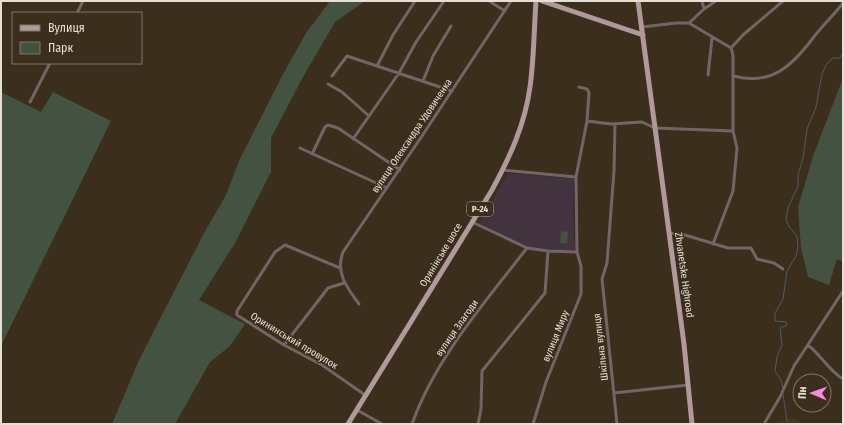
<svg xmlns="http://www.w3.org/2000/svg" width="844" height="425" font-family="'Fira Sans Condensed',sans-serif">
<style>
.built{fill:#47371e}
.education{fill:#42333f}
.green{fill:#435241}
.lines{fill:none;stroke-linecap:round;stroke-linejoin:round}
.stream{stroke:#515963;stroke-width:1}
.street{stroke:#716566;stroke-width:3}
.primary{stroke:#b1989a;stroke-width:5}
.labels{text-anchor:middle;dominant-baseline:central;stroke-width:3;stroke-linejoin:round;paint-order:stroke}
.shield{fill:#3b2e1c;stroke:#b3aa9d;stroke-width:1}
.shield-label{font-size:9px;font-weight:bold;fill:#e7dfd4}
.street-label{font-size:10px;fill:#e7dfd4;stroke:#3b2e1c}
</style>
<rect width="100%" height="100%" fill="#3b2e1c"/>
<path class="built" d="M792,418L802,424H771Z"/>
<path class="education" d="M508,173L575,179L573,209L575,250H548L527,247L479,223Z"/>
<path class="green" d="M330,1H365L335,22L303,77L271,138V172L235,243L199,300L245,324L230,346L210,362L175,424H112L139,360L204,233L226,195L239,161L282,76L306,33Z
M843,78V262L837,259L829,285L808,277L801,248L798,207L813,156Z
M1,92L41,112L53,92L111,121L1,346Z
M561,231L568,232L567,244L560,243Z"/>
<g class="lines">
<path class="stream" d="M783,388L781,380L775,371L777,357L782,345L780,328L787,325L786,322L775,321V313L783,299L787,271L796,256L798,247L797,236L789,227L786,219L788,208L798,186V175L803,158L807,129L816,107L822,74L826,65L833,58H840L843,52
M783,394L787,421"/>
<path class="street" d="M489,1L505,11
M702,1L704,9
M77,13L83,1
M689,23L704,9L716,1
M642,27L676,23H689L731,48
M731,48L743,35L783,1
M377,66L393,35L415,1
M708,75L712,38
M332,76L347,56L452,91
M734,76C771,86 792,66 813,38C822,26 834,15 843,3
M423,81L433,56L451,26
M328,84L342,92L369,116
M30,102L50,63
M587,121L611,124L642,122L655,128L733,131
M615,124L614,171L607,263L602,279L617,424
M353,139L399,73L416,42L444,1
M300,148L387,188
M312,154L325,127L328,125L338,128L400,170
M503,170L576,177
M472,222L527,248L548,251L577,252
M670,233L685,235L728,248H751L757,259L774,263L783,269
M713,244L733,191L737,148L733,131V55L731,48
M340,268L285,245L275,252L237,311V315L284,345L322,365L365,395
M359,304C347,288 335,272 343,252L422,136L511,1
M284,345L328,288L344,283
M808,345C821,355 829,371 843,379
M614,393L688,385
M357,410L382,424
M412,424C435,359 485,302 527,248
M478,424L481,409L482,371L545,293L548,251
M533,424L546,382L581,294V266L577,252L576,177L587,121L589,93L587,89L579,87
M764,424L780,397L794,366L843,291"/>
<path class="primary" d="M542,1L643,35
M638,1L684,344L692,424
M348,424L492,190C510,157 525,124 530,87C534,59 534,29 536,1"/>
</g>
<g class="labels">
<rect class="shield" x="467" y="202" width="26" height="14" rx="3"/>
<g class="shield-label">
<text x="480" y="209">Р-24</text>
</g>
<g class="street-label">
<text transform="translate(412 136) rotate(-56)">вулиця Олександра Удовиченка</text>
<text transform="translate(441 255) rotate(-59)">Оринінське шосе</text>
<text transform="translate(684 275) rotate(82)">Zhvanetske Highroad</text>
<text transform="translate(457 328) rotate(-55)">вулиця Злагоди</text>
<text transform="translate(556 336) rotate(-68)">вулиця Миру</text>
<text transform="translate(294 341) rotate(31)">Орининський провулок</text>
<text transform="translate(601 347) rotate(-97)">Шкільна вулиця</text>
</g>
</g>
<rect width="844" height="425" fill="none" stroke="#e7dfd4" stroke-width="4"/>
<rect x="12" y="12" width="130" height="52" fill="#3b2e1c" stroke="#807566"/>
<rect x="20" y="25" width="20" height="6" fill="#b1989a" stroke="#807566"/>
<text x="48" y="32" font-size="12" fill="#e7dfd4">Вулиця</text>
<rect x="20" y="42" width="20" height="12" fill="#435241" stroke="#807566"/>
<text x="48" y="52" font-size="12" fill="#e7dfd4">Парк</text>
<g transform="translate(812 393) rotate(272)"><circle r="19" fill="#3b2e1c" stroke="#807566"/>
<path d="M0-3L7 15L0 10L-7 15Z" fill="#fe86e1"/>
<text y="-6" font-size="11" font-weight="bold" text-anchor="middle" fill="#e7dfd4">Пн</text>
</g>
</svg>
